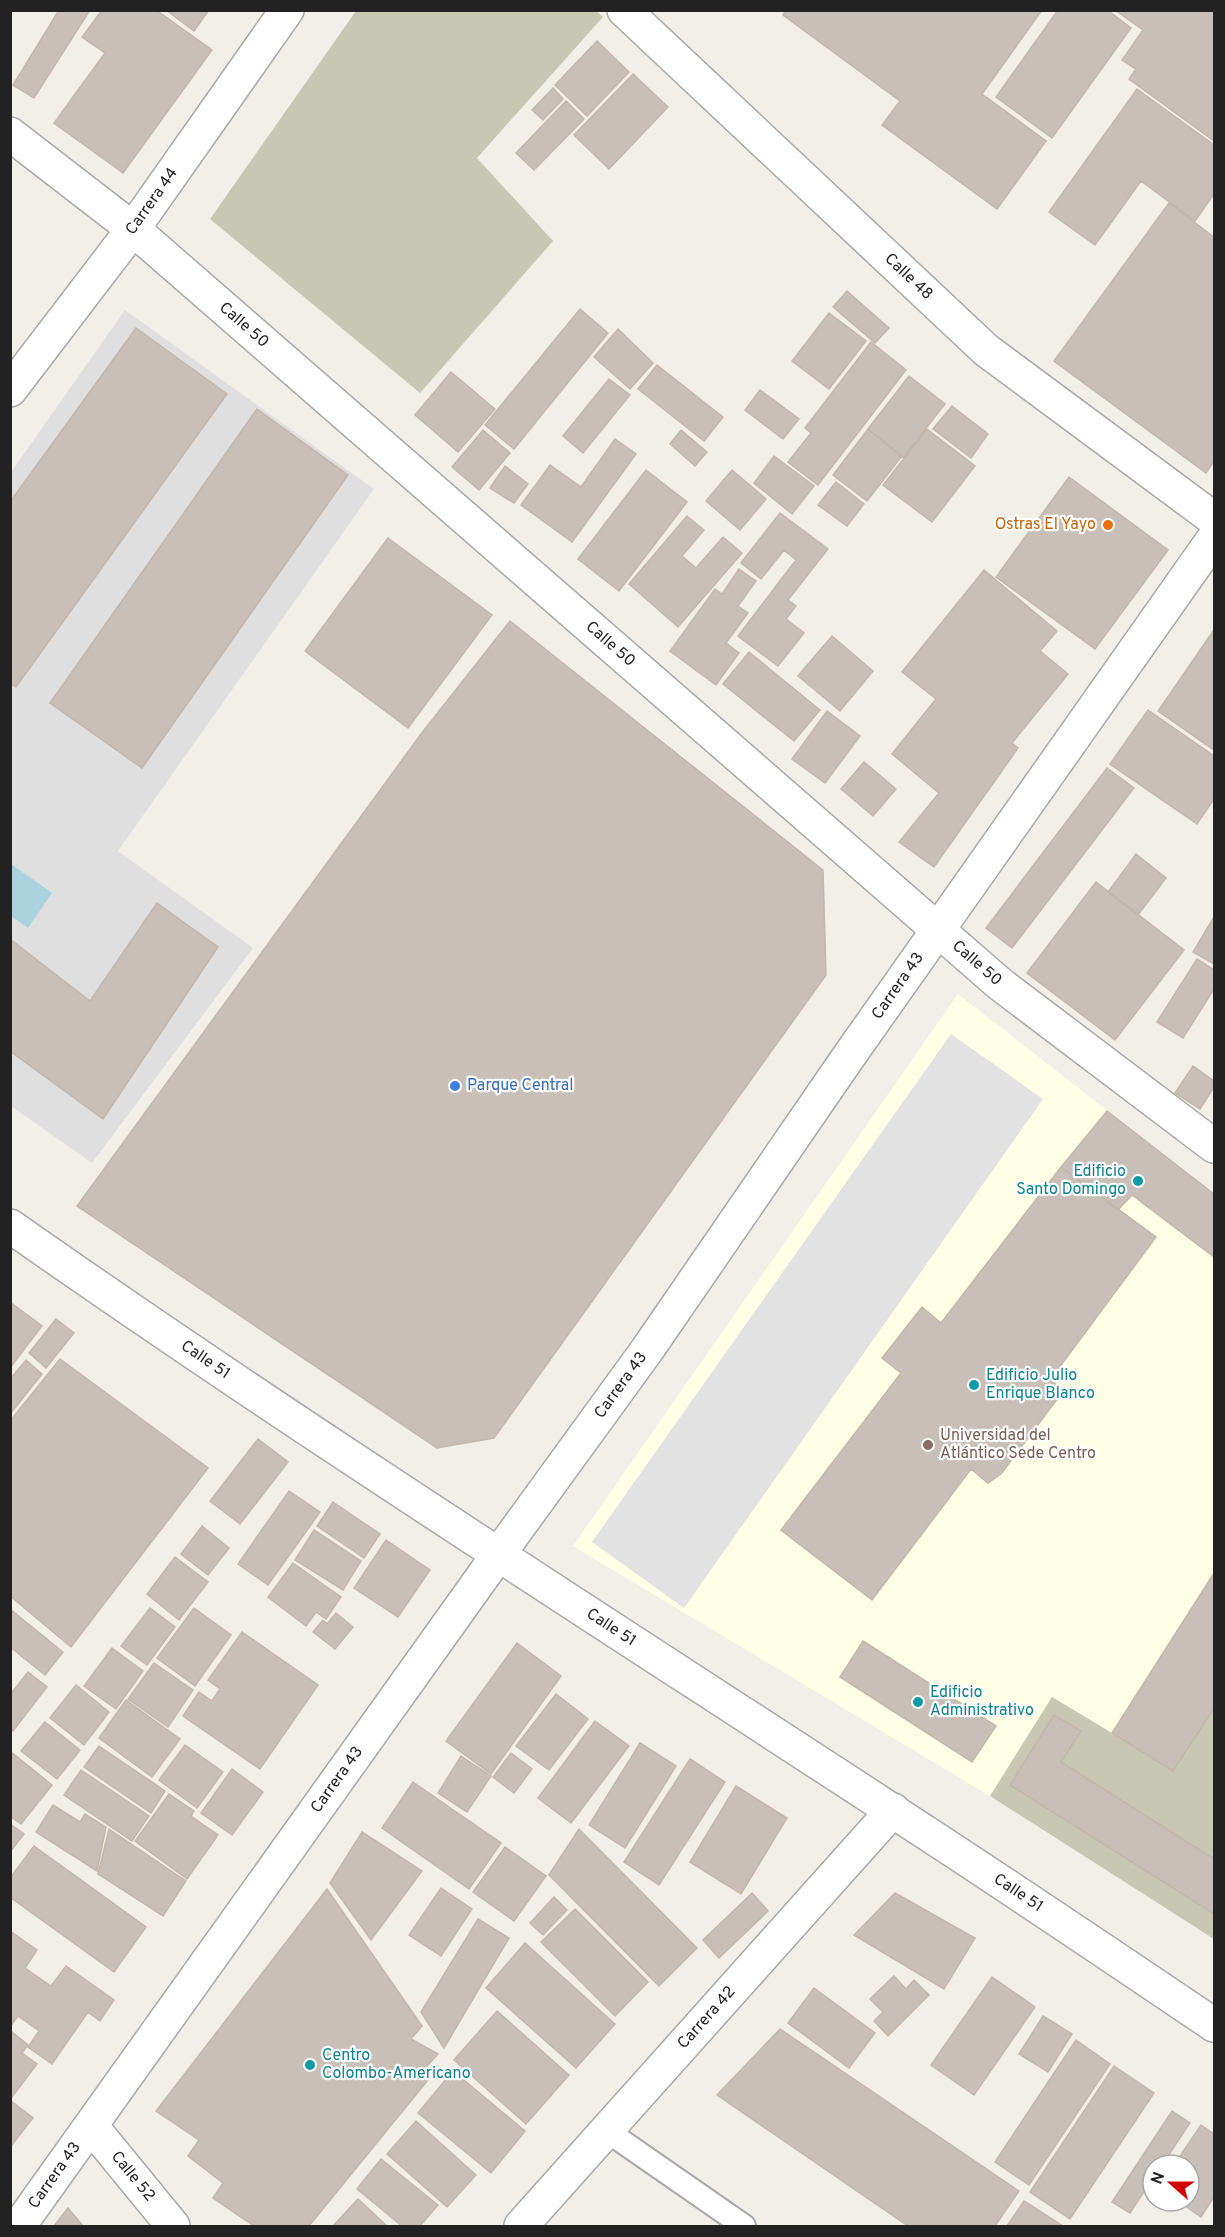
<svg xmlns="http://www.w3.org/2000/svg" width="1225" height="2237" font-family="Overpass,sans-serif">
<style>
.residential{fill:#e0dfdf}
.education{fill:#ffffe5}
.construction{fill:#c7c7b4}
.parking{fill:#e2e2e2}
.water{fill:#aad3df}
.building{fill:#c7bfb8;stroke:#c4b6ab;stroke-width:1.5}
.lines{fill:none;stroke-linecap:round;stroke-linejoin:round}
.service-casing{stroke:#a9a9a9;stroke-width:26}
.minor-casing{stroke:#a9a9a9;stroke-width:36}
.tertiary-casing{stroke:#a9a9a9;stroke-width:36}
.service{stroke:#fff;stroke-width:22}
.minor{stroke:#fff;stroke-width:33}
.tertiary{stroke:#fff;stroke-width:33}
.food-dot{fill:#e8710a;stroke:#fff;stroke-width:2}
.shop-dot{fill:#3f7fe0;stroke:#fff;stroke-width:2}
.culture-dot{fill:#0f9aa8;stroke:#fff;stroke-width:2}
.education-dot{fill:#8d6e63;stroke:#fff;stroke-width:2}
.labels{text-anchor:middle;dominant-baseline:central;stroke-width:4.5;stroke-linejoin:round;paint-order:stroke}
.street-label{font-size:16px;fill:#222;stroke:#fff}
.food-label{font-size:16px;fill:#c56008;stroke:#fff;text-anchor:end}
.shop-label{font-size:16px;fill:#366cbe;stroke:#fff;text-anchor:start}
.culture-label{font-size:16px;fill:#0d838f;stroke:#fff;text-anchor:start}
.education-label{font-size:16px;fill:#785e54;stroke:#fff;text-anchor:start}
</style>
<rect width="100%" height="100%" fill="#f2efe9"/>
<path class="residential" d="M125,310L374,489L118,851L253,948L92,1163L11,1106V472Z"/>
<path class="education" d="M958,994L1214,1194V1573L1112,1733L1052,1697L990,1796L573,1546Z"/>
<path class="construction" d="M595,10L603,17L477,158L553,241L420,393L210,219L356,11Z
M1214,1573V1939L990,1796L1052,1697L1112,1733Z"/>
<path class="parking" d="M951,1034L1043,1099L684,1608L592,1542Z"/>
<path class="water" d="M11,864L52,893L28,928L11,916Z"/>
<path class="building" d="M59,10H90L34,98L13,85Z
M102,10H156L212,50L123,173L54,123L105,53L82,37Z
M166,10H209L194,31Z
M786,10H1042L982,94L1046,141L997,209L882,125L900,101L783,15Z
M1058,10H1107L1131,28L1052,138L996,97Z
M1115,10H1212L1214,13V141L1129,79L1136,69L1122,60L1143,30Z
M597,41L629,72L587,116L555,85Z
M633,74L668,107L609,169L574,135Z
M553,88L563,99L543,120L532,110Z
M1137,89L1214,145V194L1195,221L1141,181L1095,245L1049,212Z
M566,101L584,119L534,170L516,153Z
M1169,203L1214,237V461L1206,473L1054,361Z
M847,291L889,328L875,343L833,307Z
M580,309L608,333L514,449L485,425Z
M829,313L866,341L829,389L792,361Z
M136,328L227,394L16,687L10,683V502Z
M618,329L653,363L630,389L594,357Z
M871,342L906,370L818,485L788,462L811,433L805,428Z
M657,365L723,417L704,441L638,389Z
M451,372L495,409L458,452L415,415Z
M909,376L945,404L903,458L868,429Z
M609,379L630,395L583,453L563,436Z
M760,390L799,419L783,439L745,410Z
M952,406L988,434L971,458L933,429Z
M257,409L348,475L142,768L50,703Z
M868,429L902,456L867,501L833,475Z
M927,429L975,466L932,522L883,485Z
M483,430L510,453L479,490L452,467Z
M681,430L707,452L695,466L670,444Z
M615,439L636,454L572,542L521,505L550,465L581,487Z
M774,456L814,486L792,514L754,483Z
M505,466L528,484L514,503L490,488Z
M646,470L687,502L619,591L578,559Z
M732,470L766,499L740,530L706,501Z
M1069,477L1168,550L1095,649L996,577Z
M836,482L864,504L847,526L818,505Z
M780,513L828,549L788,600L796,606L786,619L804,633L778,666L738,636L796,560L784,550L761,579L741,563Z
M687,516L704,530L682,556L696,568L723,537L742,553L678,627L629,584Z
M388,538L492,615L408,728L305,651Z
M739,569L756,581L738,606L748,613L726,643L739,653L716,685L670,651L715,589L722,594Z
M984,570L1057,631L1040,651L1068,674L1012,743L1018,748L934,867L899,842L939,793L892,754L936,699L902,672Z
M510,621L823,870L826,975L494,1438L437,1448L77,1206L421,734Z
M1214,630V750L1158,711Z
M832,636L873,671L840,711L798,676Z
M749,652L820,710L794,741L723,684Z
M1148,710L1214,756V799L1197,824L1110,764Z
M827,711L860,736L825,783L792,759Z
M864,762L896,789L873,816L841,789Z
M1107,768L1134,788L1012,948L986,928Z
M1136,854L1166,878L1138,915L1108,892Z
M1096,882L1184,950L1115,1040L1027,973Z
M157,903L218,947L103,1119L10,1051V939L90,1001Z
M1214,917V964L1193,952Z
M1197,959L1214,970V989L1183,1038L1157,1022Z
M1193,1066L1214,1081V1087L1200,1109L1175,1093Z
M1107,1111L1214,1194V1257L1132,1195L1118,1210L1061,1167Z
M1061,1167L1156,1237L1050,1380L1064,1390L1001,1474L988,1483L971,1469L872,1600L781,1530L901,1373L882,1358L922,1307L941,1323Z
M10,1302L42,1326L10,1368Z
M56,1319L74,1333L46,1368L29,1353Z
M60,1359L208,1468L71,1647L10,1596V1421Z
M26,1360L42,1374L11,1413L10,1379Z
M258,1439L288,1462L240,1524L210,1501Z
M289,1491L320,1512L268,1585L238,1564Z
M333,1502L380,1534L364,1558L317,1526Z
M202,1526L229,1548L208,1575L181,1554Z
M314,1530L361,1561L343,1590L295,1560Z
M386,1540L430,1570L398,1617L354,1588Z
M175,1557L208,1582L179,1620L147,1594Z
M293,1563L341,1597L326,1619L316,1612L306,1626L268,1597Z
M1214,1573V1708L1173,1771L1112,1733Z
M150,1608L175,1627L147,1665L121,1646Z
M194,1608L231,1635L195,1686L157,1658Z
M10,1609L63,1652L45,1675L10,1647Z
M336,1613L353,1627L335,1649L313,1632L323,1620L327,1624Z
M242,1632L318,1685L260,1769L183,1716L199,1692L212,1701L220,1689L208,1680Z
M863,1641L996,1726L972,1762L840,1677Z
M517,1643L561,1676L491,1774L446,1741Z
M112,1648L143,1671L116,1709L84,1686Z
M154,1663L193,1690L168,1727L128,1699Z
M28,1672L47,1687L13,1731L10,1729V1695Z
M76,1685L109,1712L84,1745L50,1718Z
M556,1694L588,1719L549,1770L516,1746Z
M126,1700L180,1739L152,1777L99,1738Z
M1054,1715L1081,1731L1061,1762L1214,1859V1914L1010,1785Z
M595,1721L629,1746L571,1823L538,1798Z
M45,1722L80,1750L57,1779L21,1751Z
M640,1743L676,1766L625,1848L589,1825Z
M185,1745L223,1772L197,1808L159,1780Z
M99,1746L165,1791L151,1813L84,1767Z
M10,1751L52,1785L21,1824L10,1816Z
M511,1753L532,1769L514,1793L493,1777Z
M461,1756L491,1776L467,1812L438,1793Z
M690,1759L725,1782L659,1885L624,1862Z
M232,1769L263,1792L232,1835L201,1813Z
M81,1770L149,1816L132,1841L64,1795Z
M413,1782L501,1843L469,1889L382,1828Z
M736,1786L787,1818L741,1894L690,1862Z
M169,1794L194,1811L191,1816L218,1835L187,1879L135,1841Z
M53,1805L80,1822L85,1814L106,1827L97,1871L36,1832Z
M10,1824L24,1834L10,1852Z
M109,1829L186,1881L163,1916L98,1874Z
M579,1829L697,1948L659,1986L549,1875Z
M362,1832L422,1871L371,1940L330,1883Z
M34,1846L146,1927L114,1972L10,1897V1878Z
M505,1847L546,1876L514,1921L473,1892Z
M441,1888L472,1909L441,1956L409,1935Z
M327,1889L422,2026L411,2039L438,2054L419,2075L428,2080L309,2226H254L213,2198L223,2183L188,2156L199,2140L156,2111Z
M752,1893L768,1911L719,1958L703,1940Z
M895,1893L975,1938L944,1989L854,1935Z
M554,1897L567,1910L543,1935L530,1923Z
M575,1909L648,1982L615,2016L541,1942Z
M478,1919L509,1938L444,2048L421,2012Z
M10,1931L37,1950L25,1968L51,1986L66,1966L114,2000L100,2021L88,2012L52,2064L28,2047L39,2031L18,2016L10,2027Z
M525,1943L615,2024L576,2068L486,1988Z
M894,1976L906,1989L914,1980L929,1995L888,2036L874,2021L883,2012L870,1999Z
M992,1977L1035,2007L974,2095L931,2065Z
M814,1988L875,2033L849,2068L788,2023Z
M497,2011L569,2075L526,2124L454,2060Z
M1043,2016L1072,2034L1048,2072L1019,2054Z
M780,2029L1019,2191L995,2226H908L717,2095Z
M12,2032L28,2045L22,2053L37,2064L12,2097L10,2096Z
M1076,2040L1110,2064L1029,2185L995,2162Z
M1114,2066L1154,2093L1070,2219L1030,2192Z
M453,2071L525,2131L491,2173L418,2113Z
M10,2100L33,2118L11,2146H10Z
M1172,2111L1190,2123L1162,2165H1153V2178L1130,2213L1112,2202Z
M416,2121L476,2175L447,2207L387,2154Z
M1201,2125L1214,2134V2197L1201,2217L1178,2201H1189V2165H1174Z
M381,2159L438,2205L420,2226H402L357,2189Z
M358,2199L387,2226H333Z
M1024,2201L1063,2226H1007Z
M68,2208L83,2226H54Z"/>
<g class="lines">
<g class="service-casing">
<path id="service" d="M607,2131L744,2226"/>
</g>
<g class="minor-casing">
<g id="minor">
<path id="s1" d="M10,1226C298,1428 594,1616 888,1808C998,1879 1106,1952 1214,2025"/>
<path id="s2" d="M92,2127L173,2226"/>
<path id="s3" d="M521,2226L893,1810"/>
</g>
</g>
<g class="tertiary-casing">
<g id="tertiary">
<path id="s4" d="M624,10L986,350L1214,519"/>
<path id="s5" d="M10,134L133,229L1000,984L1214,1146"/>
<path id="s6" d="M10,390L133,229L287,10"/>
<path id="s7" d="M19,2226L498,1555L647,1350L847,1059L1214,538"/>
</g>
</g>
<use href="#service" class="service"/>
<use href="#minor" class="minor"/>
<use href="#tertiary" class="tertiary"/>
</g>
<circle class="food-dot" cx="1108" cy="525" r="6"/>
<circle class="shop-dot" cx="455" cy="1086" r="6"/>
<g class="culture-dot">
<circle cx="1138" cy="1181" r="6"/>
<circle cx="974" cy="1385" r="6"/>
<circle cx="918" cy="1702" r="6"/>
<circle cx="310" cy="2065" r="6"/>
</g>
<circle class="education-dot" cx="928" cy="1445" r="6"/>
<g class="labels">
<g class="street-label">
<text stroke="none"><textPath href="#s6" startOffset="236">Carrera 44</textPath></text>
<text stroke="none"><textPath href="#s4" startOffset="390">Calle 48</textPath></text>
<text stroke="none"><textPath href="#s5" startOffset="302">Calle 50</textPath></text>
<text stroke="none"><textPath href="#s5" startOffset="788">Calle 50</textPath></text>
<text stroke="none"><textPath href="#s5" startOffset="1274">Calle 50</textPath></text>
<text stroke="none"><textPath href="#s7" startOffset="1520">Carrera 43</textPath></text>
<text stroke="none"><textPath href="#s1" startOffset="237">Calle 51</textPath></text>
<text stroke="none"><textPath href="#s7" startOffset="1034">Carrera 43</textPath></text>
<text stroke="none"><textPath href="#s1" startOffset="723">Calle 51</textPath></text>
<text stroke="none"><textPath href="#s7" startOffset="548">Carrera 43</textPath></text>
<text stroke="none"><textPath href="#s1" startOffset="1209">Calle 51</textPath></text>
<text stroke="none"><textPath href="#s3" startOffset="279">Carrera 42</textPath></text>
<text stroke="none"><textPath href="#s7" startOffset="62">Carrera 43</textPath></text>
<text stroke="none"><textPath href="#s2" startOffset="64">Calle 52</textPath></text>
</g>
<g class="food-label">
<text x="1096" y="525">Ostras El Yayo</text>
</g>
<g class="shop-label">
<text x="467" y="1086">Parque Central</text>
</g>
<g class="culture-label">
<text x="1126" y="1172" text-anchor="end">Edificio<tspan x="1126" dy="18">Santo Domingo</tspan></text>
<text x="986" y="1376">Edificio Julio<tspan x="986" dy="18">Enrique Blanco</tspan></text>
<text x="930" y="1693">Edificio<tspan x="930" dy="18">Administrativo</tspan></text>
<text x="322" y="2056">Centro<tspan x="322" dy="18">Colombo-Americano</tspan></text>
</g>
<g class="education-label">
<text x="940" y="1436">Universidad del<tspan x="940" dy="18">Atlántico Sede Centro</tspan></text>
</g>
</g>
<rect width="1225" height="2237" fill="none" stroke="#222222" stroke-width="24"/>
<g transform="translate(1171 2183) rotate(291)"><circle r="28" fill="#ffffff" stroke="#a7a7a7" stroke-width="1.5"/>
<path d="M0-4.5L10 22L0 15L-10 22Z" fill="#d40000"/>
<text y="-9" font-size="16" font-weight="bold" text-anchor="middle" fill="#222222">N</text>
</g>
</svg>
